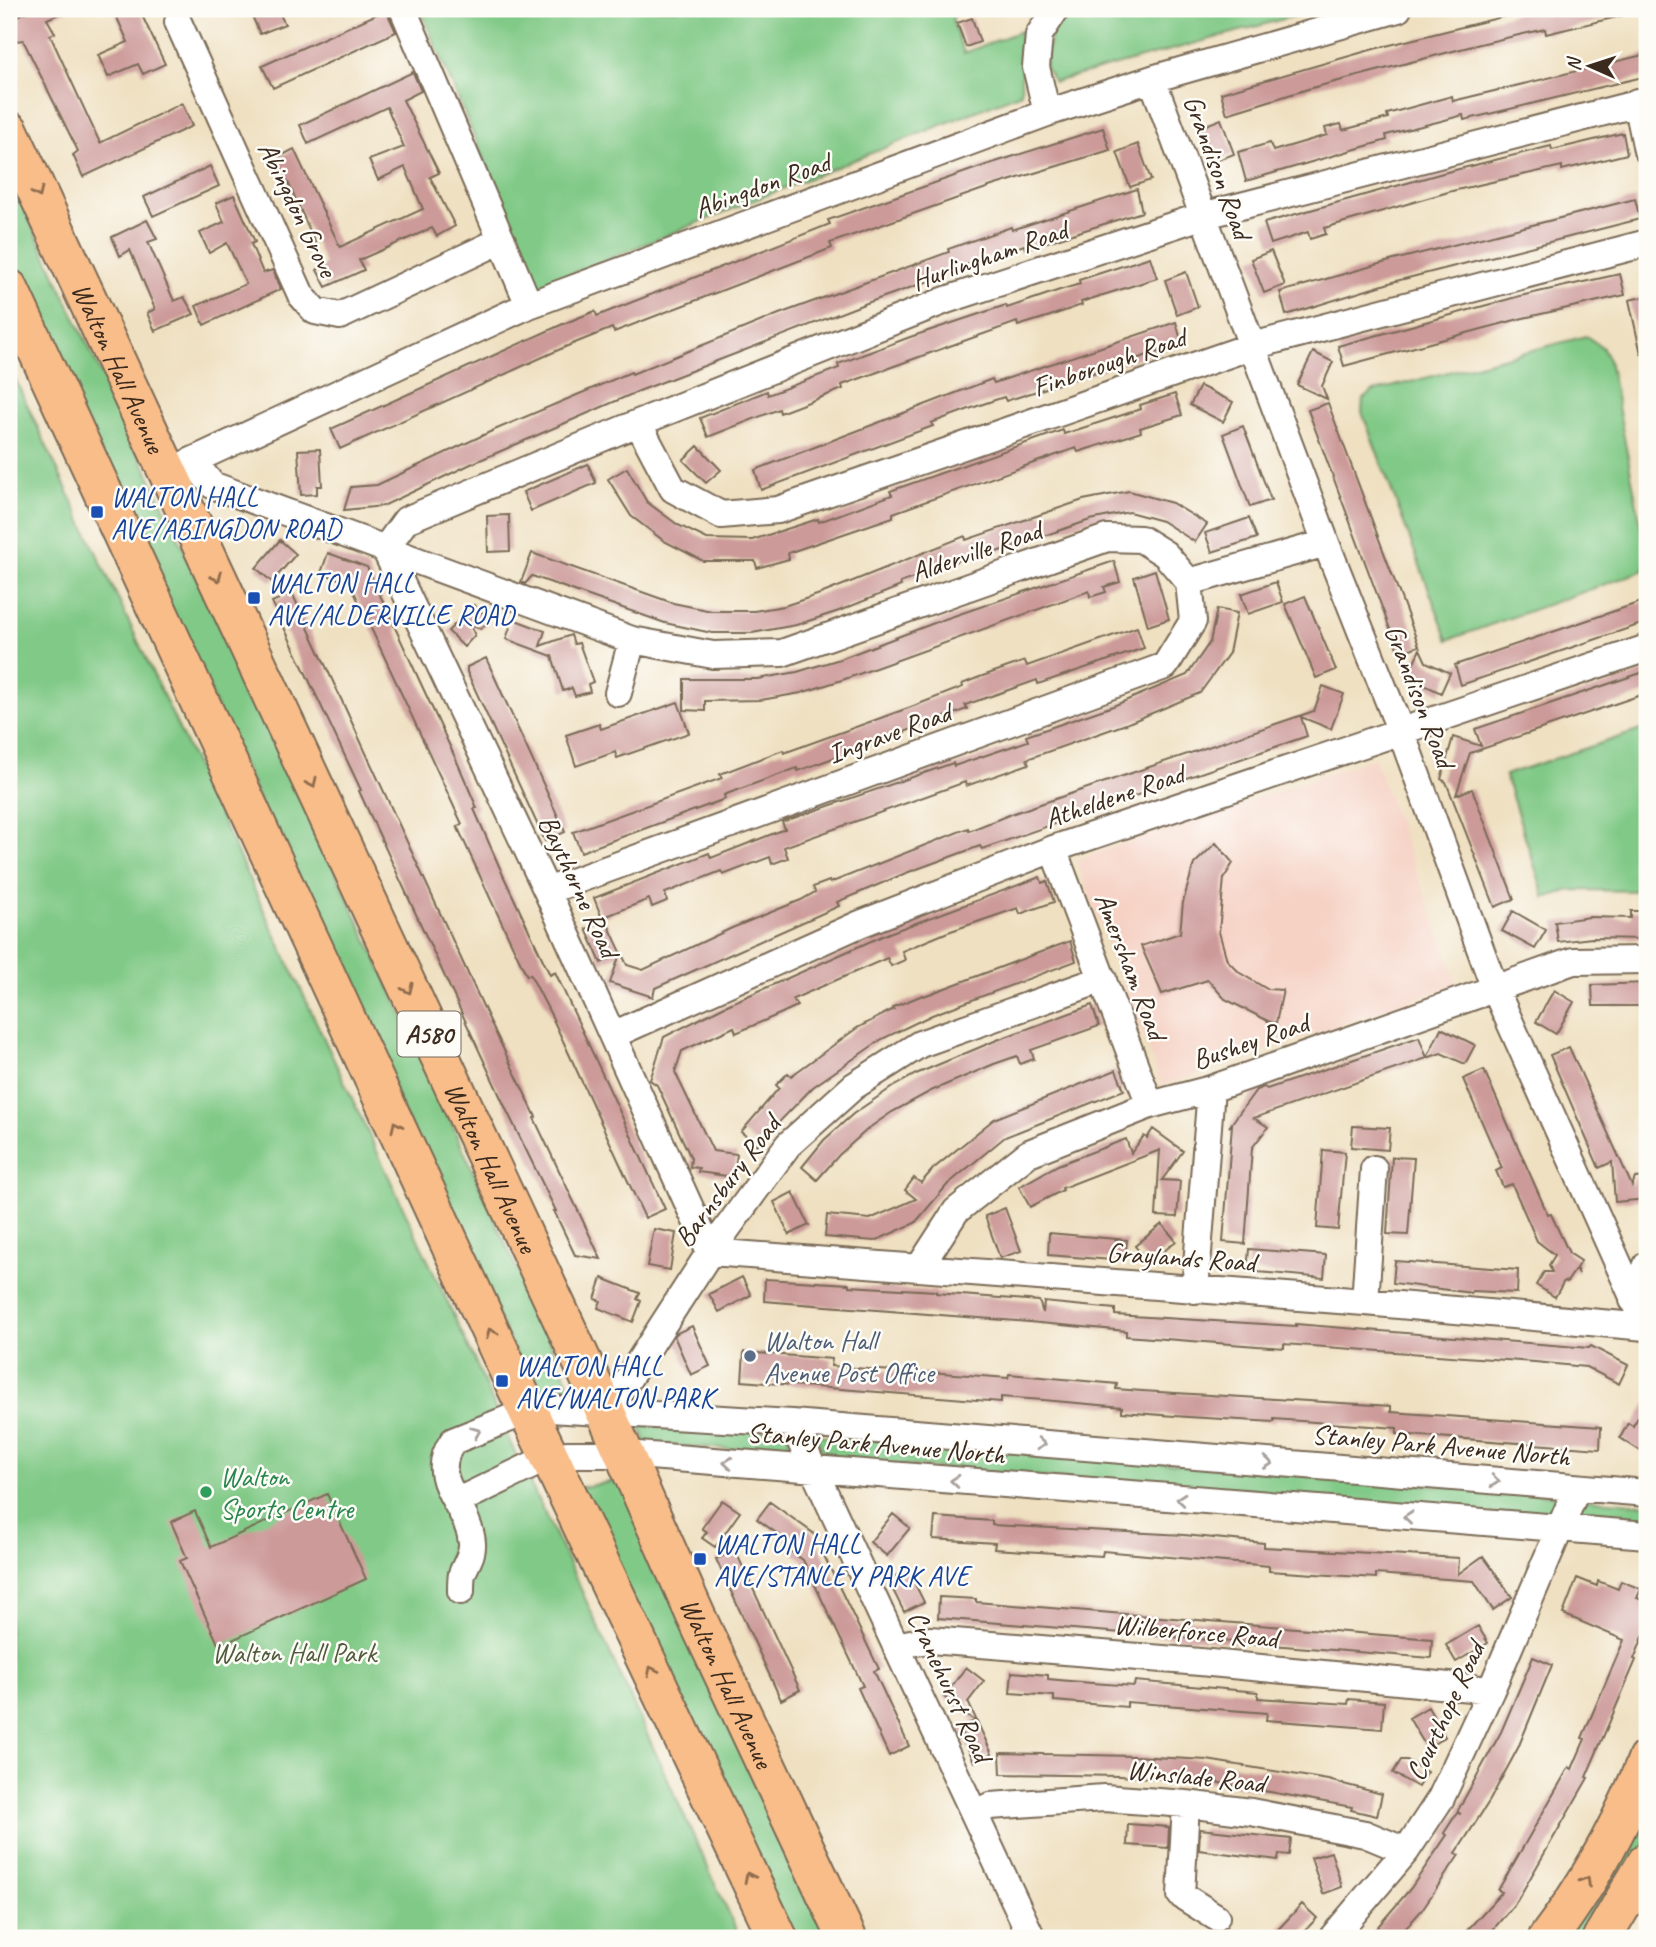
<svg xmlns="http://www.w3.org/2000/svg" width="1656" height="1947" font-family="Caveat,sans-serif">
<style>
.built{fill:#f6d2c5}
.green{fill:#80c986;stroke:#5e7a52;stroke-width:2}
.building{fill:#cc9a99}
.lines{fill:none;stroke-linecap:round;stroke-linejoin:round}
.minor-casing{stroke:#7a6a57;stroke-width:30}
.highway-casing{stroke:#7a6a57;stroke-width:42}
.minor{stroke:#fff;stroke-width:26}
.highway{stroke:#f8bd89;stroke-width:38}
.oneway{stroke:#906c4e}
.oneway2{stroke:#a79f9a}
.transit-dot{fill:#1a4fb4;stroke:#fdfcf7;stroke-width:2.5}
.service-dot{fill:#5c6f8a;stroke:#fdfcf7;stroke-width:2.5}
.leisure-dot{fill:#2e9e5b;stroke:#fdfcf7;stroke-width:2.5}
.labels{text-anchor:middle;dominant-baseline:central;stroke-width:5;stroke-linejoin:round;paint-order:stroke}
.shield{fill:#fdfcf7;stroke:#75695f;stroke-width:2}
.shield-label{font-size:26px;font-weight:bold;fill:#3b2a1e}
.street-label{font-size:28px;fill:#3b2a1e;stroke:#fdfcf7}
.transit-label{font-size:28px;fill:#164399;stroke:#fdfcf7;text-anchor:start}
.service-label{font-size:28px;fill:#4e5e75;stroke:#fdfcf7;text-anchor:start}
.leisure-label{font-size:28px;fill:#27864d;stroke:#fdfcf7;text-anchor:start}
.park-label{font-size:28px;fill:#505a3d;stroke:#fdfcf7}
</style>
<rect width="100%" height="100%" fill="#fdfcf7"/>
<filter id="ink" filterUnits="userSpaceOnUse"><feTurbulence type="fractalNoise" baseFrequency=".0143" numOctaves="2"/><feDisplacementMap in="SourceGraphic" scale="14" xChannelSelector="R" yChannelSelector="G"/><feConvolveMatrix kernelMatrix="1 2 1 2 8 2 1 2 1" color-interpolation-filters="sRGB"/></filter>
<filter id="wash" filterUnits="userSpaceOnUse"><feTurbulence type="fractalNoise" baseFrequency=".00686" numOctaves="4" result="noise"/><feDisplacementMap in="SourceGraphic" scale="28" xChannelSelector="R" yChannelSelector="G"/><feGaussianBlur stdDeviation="1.57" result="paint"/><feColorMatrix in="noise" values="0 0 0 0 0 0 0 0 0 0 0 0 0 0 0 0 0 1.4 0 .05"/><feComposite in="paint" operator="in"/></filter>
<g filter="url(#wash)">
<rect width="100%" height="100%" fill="#efe0c1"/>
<path class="built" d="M1374,758L1458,984L1162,1086L1076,860Z"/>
<path class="green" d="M420,9H957L952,20L964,53L1021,31C1019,54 1022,72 1021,93L538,287Z
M1112,9H1320L1054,82L1045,67L1051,31L1068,11L1092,17Z
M9,177L410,1031L570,1387L532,1390L9,259Z
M1586,336L1602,347L1609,360L1645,546V570L1448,640L1362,412L1363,399L1372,392Z
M9,366L475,1361L507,1436L573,1572L740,1938H9Z
M1647,728V891L1570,890L1545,898L1505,775Z
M639,1425L786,1431L794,1453L647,1444Z
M816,1435L1562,1496L1554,1519L825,1459Z
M621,1480L831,1938H787L578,1488Z
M1582,1499L1647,1504V1525L1576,1520Z
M1647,1782V1840L1590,1938H1562Z"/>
<g id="blocks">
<path class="building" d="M33,9H70L47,19L55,33L50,35L100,143L182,103L192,126L83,177L73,155L78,151L23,40L17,41L9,20Z
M113,9H139L165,64L143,74L138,64L108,77L98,55L128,42Z
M249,9H277L285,24L260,34Z
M1534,9H1625V15L1546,34L1545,29L1480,44L1308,89L1227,114L1221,93L1374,49Z
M386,10L396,32L273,88L262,66Z
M972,18L980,42L966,47L957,23Z
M1647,54V76L1464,120L1463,115L1441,121L1386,135L1387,140L1246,181L1238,152L1270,143L1273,151L1327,135L1325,128L1341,124L1343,130L1388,118L1387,114L1452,96L1453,101Z
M413,72L421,91L403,100L439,173L430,177L455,226L437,236L432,228L359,260L364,270L326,287L317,270L325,264L277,158L294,149L340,247L423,209L405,167L378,180L369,160L404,147L387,107L308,144L300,125Z
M1221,119L1234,154L1213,162L1201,127Z
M1103,128L1110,150L992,186L830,243L832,248L614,332L612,328L565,347L340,449L331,429L563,324L595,311L597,316L830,224L828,220L986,165Z
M1623,133L1627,154L1562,170V166L1452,191L1324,228L1326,234L1310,239L1308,232L1271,244L1264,223L1443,173L1551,146L1552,150Z
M1138,144L1151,180L1130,187L1117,152Z
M210,166L219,186L153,216L144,197Z
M1137,189L1142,212L1025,249L1024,245L951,270L952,273L864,304L639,391L471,464L383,506L344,510L351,487L377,485L492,431L631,372L632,374L779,314L949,252L948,249L1011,227L1012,230Z
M234,195L255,242L251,244L263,273L273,270L281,289L204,325L196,306L246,284L227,243L209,253L200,233L224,222L216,203Z
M1635,199L1640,219L1396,281L1286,315L1280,292L1390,261Z
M147,220L157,239L148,242L174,301L184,297L194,314L155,331L147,313L155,309L130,250L120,256L112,237Z
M1271,251L1285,285L1264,293L1251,259Z
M1150,257L1157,278L1081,302L1082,305L1050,316L1018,326L1017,322L944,348L842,385L843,389L827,395L780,413L779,409L708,437L700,418L767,391L768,395L839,368L838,364L910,337L1006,305L1007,308L1060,290L1080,284L1079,280Z
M1186,272L1198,307L1177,315L1165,280Z
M1620,274L1625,295L1519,319L1344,366L1338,346L1520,296Z
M1647,296V354H1641L1629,300Z
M1176,322L1182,344L1006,401L1004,397L983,404L931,423L933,426L761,490L755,470L992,379L994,383Z
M1313,352L1333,362L1322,386L1327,399L1297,385Z
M1200,386L1233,402L1223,422L1190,405Z
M1175,394L1182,415L1140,428L1141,432L1078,452L1076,448L893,513V517L788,553L789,559L757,568L755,561H703L664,541L631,516L608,479L627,468L647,502L678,525L707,539L752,540L818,519L819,522L892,495L890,491L1063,430L1064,434L1141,409L1140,405Z
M1328,403L1419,646L1399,653L1308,410Z
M1243,426L1271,500L1250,507L1223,434Z
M698,446L721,470L706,483L683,460Z
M320,449L322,486H317V494L301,495L298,450Z
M588,464L596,483L531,511L523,492Z
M1129,491L1172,503L1207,524L1195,542L1162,521L1129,512L1090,520L982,557L980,552L900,583L901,586L839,611L796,625L752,633H712L665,623L532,576L525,584L521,582L532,553L673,603L712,611H754L784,606L823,593L965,536L966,540L1083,500Z
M509,515L510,551L488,552L487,516Z
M1249,518L1257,538L1212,552L1205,533Z
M280,540L296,554L272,582L256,568Z
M328,553L367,567L459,766L477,808L474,809L503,875L550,975L555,972L665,1209L645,1218L551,1015L530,974L527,976L491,900L457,826L462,824L350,583L321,573Z
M1114,561L1120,582L1104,587L1106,592L1090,597L1089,591L845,679L801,693L761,700L705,701V711L684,710V679H758L797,672L840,659L942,620Z
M1155,570L1169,619L1148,626L1134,577Z
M1276,582L1283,602L1248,614L1241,594Z
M292,593L489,1019L536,1117L534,1118L601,1259L575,1255L554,1211H556L507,1111L359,791L361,790L272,602Z
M1305,596L1336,670L1316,678L1285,604Z
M1647,600V622L1461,685L1455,665Z
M474,605L490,620L481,629L470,625L475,635L464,647L448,631Z
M1217,609L1237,613L1229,653L1200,693L1126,724L1027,759L1029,764L966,786L965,782L784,847L788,858L772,864L770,857L723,875L721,871L665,893L667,901L652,907L649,899L602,918L594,898L709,853L711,858L785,829L782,822L953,763L954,766L1028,741L1026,736L1113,706L1187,675L1210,642Z
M513,619L545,631L540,646L571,635L574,644L579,643L593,682L588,684L590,692L575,696L572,688L563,691L552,656L506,639Z
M1137,627L1144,648L1038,684L1037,680L1000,693L965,705L967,709L934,721L798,771L797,768L724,795L725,799L581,852L573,832L722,778L720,774L783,750L784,753L911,707L963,687L962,684L977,678L1025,661L1027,666Z
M1420,649L1426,662L1450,673L1441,693L1407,677Z
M486,658L565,832L545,841L467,672V667Z
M1647,671V693L1470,753L1456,795L1472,789L1514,899L1495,907L1446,782L1441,779L1453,737L1481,746L1475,729Z
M1323,686L1344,694L1331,729L1301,717L1307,736L982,849L980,846L906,873L837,902L839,906L655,988L653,997L610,983L620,954L601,963L586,929L606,920L627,965L643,970L732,928L801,900L815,892L813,887L829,881L830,883L968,828L969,831L1014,813L1314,711Z
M678,702L689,733L617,758L615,752L576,766L566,735L599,724L601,729Z
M1216,843L1233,863L1224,878L1219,932L1227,960L1240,973L1267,989L1283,990L1276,1023L1268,1021L1225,999L1208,980L1162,994L1141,946L1180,933L1183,902L1194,864Z
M1040,877L1042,883L1047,881L1054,902L1020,914L1018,908L948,932L902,951L905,960L891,966L887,958L793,999L797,1006L782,1013L736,1033L734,1027L682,1051L675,1072L713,1151L737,1154L734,1177L698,1172L699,1168L690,1167L691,1158L657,1085L650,1080L664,1037L725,1006L889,933Z
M1513,911L1546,930L1535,949L1502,931Z
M1631,911H1647V939L1592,938L1558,942L1555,922L1589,917L1631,918Z
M1070,941L1076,961L932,1015L882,1039L813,1087L757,1145L741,1132L779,1088L776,1085L788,1073L791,1076L857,1028L894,1009L893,1007L923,995L924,996Z
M1647,983V1006H1593L1592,985Z
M1554,990L1574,1002L1556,1034L1536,1022Z
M1092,1005L1099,1026L1031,1050L1034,1059L1020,1064L1017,1056L994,1064L931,1091L892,1112L869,1128L839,1155L817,1180L802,1167L824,1140L853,1114L891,1088L916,1074L997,1040Z
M1441,1028L1475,1045L1465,1064L1441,1053L1427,1058Z
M1419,1037L1427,1058L1254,1118L1268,1127L1252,1148L1245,1244L1223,1242L1232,1125L1229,1127L1256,1090L1264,1087L1267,1089Z
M1569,1047L1632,1186L1635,1178L1647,1177V1199L1615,1202L1612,1162L1599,1168L1550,1055Z
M1116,1070L1124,1090L1005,1137L948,1184L915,1223L875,1241L825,1237L827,1215L870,1219L916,1199L905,1190L914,1178L921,1183L933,1169L994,1119Z
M1484,1070L1548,1215L1551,1214L1569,1253L1581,1261L1576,1268L1579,1274L1575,1270L1567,1282L1564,1281L1555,1297L1536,1285L1544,1272H1552L1549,1265L1555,1255L1537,1241L1512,1184L1503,1187L1496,1171L1502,1168L1463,1079Z
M1353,1126L1390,1128L1388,1150L1351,1147Z
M1153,1129L1183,1151L1162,1180L1180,1181L1177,1217L1156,1216L1160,1150L1062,1188L1063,1190L1030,1207L1019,1187L1058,1165L1126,1139L1131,1153L1144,1136L1147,1138Z
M1323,1150L1345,1152L1338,1230L1317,1228Z
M1392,1157L1414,1158L1408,1235L1387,1234Z
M793,1192L809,1225L789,1235L774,1202Z
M1005,1208L1021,1251L1000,1258L985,1216Z
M1162,1224L1176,1241L1149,1264L1135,1246Z
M654,1229L676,1233L670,1270L647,1266Z
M1049,1233L1127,1240L1125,1261L1048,1255Z
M1249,1249L1326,1255L1324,1278L1247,1271Z
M1395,1261L1518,1270L1517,1293L1472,1291V1293L1393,1283Z
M742,1277L751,1295L719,1312L709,1294Z
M602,1278L640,1293L637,1299L641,1301L633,1322L598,1308L601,1301L595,1299Z
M765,1279L849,1284V1286L936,1291V1293L1039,1301L1043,1313L1044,1302L1115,1309V1315L1296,1326V1324L1589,1348L1591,1346L1628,1365L1619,1384L1586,1367L1535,1362L1284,1344V1348L1126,1336V1331L1029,1322L764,1301Z
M692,1326L710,1366L691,1375L674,1336L677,1333Z
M744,1352L832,1359L831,1366L929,1374V1372L1008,1378L1009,1374L1117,1384L1116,1389L1142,1391L1391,1406V1412L1601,1427L1600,1449L1397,1434V1428L1274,1419V1422L1188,1417L1122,1412V1407L1043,1400L1001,1397V1402L742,1381Z
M1647,1402V1455L1620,1438L1628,1423L1633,1426Z
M327,1494L366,1579L219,1646L180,1561L187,1558L171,1522L195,1511L211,1547Z
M722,1500L740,1512L715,1547L702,1538L707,1532L702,1528Z
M770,1502L813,1533L879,1669L874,1671L909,1746L889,1756L858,1688L863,1686L803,1560L786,1548L790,1543L757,1519Z
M893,1514L910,1528L887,1556L870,1542Z
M935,1517L992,1521V1525L1184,1535L1264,1543V1547L1459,1558L1458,1574L1483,1556L1512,1597L1493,1610L1474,1581L1376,1574V1578L1269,1571V1566L1103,1551L1102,1556L994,1549L995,1543L933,1539Z
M735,1550L800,1690L781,1700L716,1559Z
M908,1570L924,1602L904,1612L888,1580Z
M1577,1578L1597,1586L1598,1581L1618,1589L1621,1581L1641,1589L1637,1598L1647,1602V1627L1634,1659L1636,1660L1586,1777L1588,1778L1517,1901L1486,1938H1460L1502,1892L1498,1890L1507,1875L1569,1767L1572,1769L1585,1739L1582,1738L1624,1640L1563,1614Z
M939,1597L976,1599V1602L1432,1639L1431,1658L938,1618Z
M1478,1626L1488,1643L1456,1662L1446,1645Z
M1533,1657L1552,1665L1518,1748L1490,1800L1456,1853L1459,1855L1421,1911L1397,1938H1368L1411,1888L1447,1835L1444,1833L1457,1813L1461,1814L1457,1812L1501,1732Z
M966,1667L984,1681L968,1702L992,1754L974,1762L959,1728L975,1721L944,1697Z
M1012,1672L1048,1675V1679L1092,1683L1134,1686L1135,1681L1258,1692V1698L1348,1704L1349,1699L1384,1702L1382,1729L1266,1720L1267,1713L1127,1702V1707L1054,1701V1696L1010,1693Z
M1428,1707L1445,1737L1427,1748L1409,1718Z
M1000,1753L1134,1756L1207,1760L1328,1780L1382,1794L1377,1816L1351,1810L1352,1807L1215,1782L1120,1776L1001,1774Z
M1401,1760H1407L1427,1772L1418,1787L1393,1773Z
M1128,1824L1169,1827L1168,1848L1127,1845Z
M1200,1829L1291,1839L1289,1855L1279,1854L1278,1860L1199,1850Z
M1331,1852L1342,1887L1323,1894L1311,1858Z
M1302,1904L1317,1918L1298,1938H1270Z"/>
</g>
</g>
<g filter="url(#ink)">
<use href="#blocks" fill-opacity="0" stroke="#7a6a57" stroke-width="2"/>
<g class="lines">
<g class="minor-casing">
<path id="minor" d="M403,9L529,305
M178,22L301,295L315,311L340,316L502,240
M1152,79L1326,543L1401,732L1495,989L1647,1328
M1637,102L1647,150
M1047,113L1036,67L1039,35L1056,9
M638,423L673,489L721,515L778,510L1252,346L1647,243
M194,462L212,485L632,640L713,655L782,653L1107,538L1141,539L1165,554L1189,582
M168,472L529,305L1047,113L1152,79L1398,9
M1189,582L1326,543
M618,693L632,640
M1053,849L1150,1105
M547,891L1165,666L1193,621L1189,582
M613,1035L860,924L1053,849L1647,648
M919,1268L956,1211L1029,1153L1150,1105L1211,1089L1573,961L1647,960
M1195,1290L1211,1089
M1633,1300L1647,1265
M1365,1302L1374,1169
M1646,1327L1365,1302L710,1252L547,891L385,549L406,520L638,423L946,300L1202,216L1647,101
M606,1413L710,1252L788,1145L854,1086L920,1044L1103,979
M792,1423L1032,1938
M456,1502L549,1457L567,1454H625L1647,1535
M461,1591C461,1586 461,1579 462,1574C466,1563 473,1555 472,1543C469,1504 425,1481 453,1441L528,1411L549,1409L792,1423L1647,1493
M896,1647L910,1643L930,1640L1200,1662L1491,1690
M1186,1804L1181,1895L1216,1917
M975,1813L990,1806L1104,1798L1186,1804L1251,1812L1365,1834L1406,1851
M1332,1938L1406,1851L1441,1798L1491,1690L1577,1488"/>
</g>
<g class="highway-casing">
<g id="highway">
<path id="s1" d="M9,131L606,1413L695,1614L847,1938"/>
<path d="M9,289L506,1365L778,1938"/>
<path d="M1548,1938C1589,1884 1622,1823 1647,1760"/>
<path d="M1602,1938L1647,1862"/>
</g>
</g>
<use href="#minor" class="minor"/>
<use href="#highway" class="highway"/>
</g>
<defs><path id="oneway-chevron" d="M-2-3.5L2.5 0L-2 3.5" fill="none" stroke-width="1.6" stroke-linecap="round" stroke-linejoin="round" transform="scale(1.75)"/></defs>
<g class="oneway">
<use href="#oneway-chevron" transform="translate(38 193) rotate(65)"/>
<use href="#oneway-chevron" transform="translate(217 577) rotate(65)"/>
<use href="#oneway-chevron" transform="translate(312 783) rotate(65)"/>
<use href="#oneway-chevron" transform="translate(408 989) rotate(65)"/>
<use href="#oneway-chevron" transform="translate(396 1126) rotate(-115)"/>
<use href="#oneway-chevron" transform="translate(491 1333) rotate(-115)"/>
<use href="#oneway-chevron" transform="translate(652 1671) rotate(-116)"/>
<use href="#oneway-chevron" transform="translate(749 1877) rotate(-116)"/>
<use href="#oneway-chevron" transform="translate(1586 1881) rotate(-59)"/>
</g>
<g class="oneway2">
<use href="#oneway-chevron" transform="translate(476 1432) rotate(-22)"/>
<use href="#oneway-chevron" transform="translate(1041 1444) rotate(5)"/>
<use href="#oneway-chevron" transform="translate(728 1463) rotate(-175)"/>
<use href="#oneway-chevron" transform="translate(1268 1463) rotate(5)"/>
<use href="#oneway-chevron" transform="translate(955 1481) rotate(-175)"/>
<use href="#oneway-chevron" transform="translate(1495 1481) rotate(5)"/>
<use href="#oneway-chevron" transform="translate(1181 1499) rotate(-175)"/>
<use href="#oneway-chevron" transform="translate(1408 1517) rotate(-175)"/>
</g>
</g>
<g class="transit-dot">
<rect x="90" y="505" width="14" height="14" rx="3.5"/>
<rect x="247" y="591" width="14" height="14" rx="3.5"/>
<rect x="495" y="1374" width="14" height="14" rx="3.5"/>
<rect x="693" y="1552" width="14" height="14" rx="3.5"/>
</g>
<circle class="service-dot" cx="750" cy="1356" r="7"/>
<circle class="leisure-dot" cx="206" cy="1492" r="7"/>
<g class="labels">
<rect class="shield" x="397.5" y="1011.5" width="63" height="45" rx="5"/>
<g class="shield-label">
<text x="429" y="1034">A580</text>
</g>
<g class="street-label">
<text transform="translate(1218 167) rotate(70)">Grandison Road</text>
<text transform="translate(762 185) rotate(-20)">Abingdon Road</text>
<text transform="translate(298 209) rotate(64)">Abingdon Grove</text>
<text transform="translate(989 255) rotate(-19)">Hurlingham Road</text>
<text transform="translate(1109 362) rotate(-19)">Finborough Road</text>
<text stroke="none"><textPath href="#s1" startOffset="261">Walton Hall Avenue</textPath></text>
<text transform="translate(976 551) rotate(-19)">Alderville Road</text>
<text transform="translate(1420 696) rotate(69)">Grandison Road</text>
<text transform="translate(889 733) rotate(-20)">Ingrave Road</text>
<text transform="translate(1114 796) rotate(-19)">Atheldene Road</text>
<text transform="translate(579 886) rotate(65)">Baythorne Road</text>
<text transform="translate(1131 966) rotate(69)">Amersham Road</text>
<text transform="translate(1250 1041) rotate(-19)">Bushey Road</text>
<text stroke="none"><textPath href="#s1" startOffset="1143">Walton Hall Avenue</textPath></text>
<text transform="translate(727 1181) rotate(-53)">Barnsbury Road</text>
<text transform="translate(1181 1257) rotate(4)">Graylands Road</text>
<text transform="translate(876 1443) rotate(5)">Stanley Park Avenue North</text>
<text transform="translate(1441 1445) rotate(5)">Stanley Park Avenue North</text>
<text transform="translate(1196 1631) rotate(5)">Wilberforce Road</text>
<text stroke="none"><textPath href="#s1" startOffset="1710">Walton Hall Avenue</textPath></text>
<text transform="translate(950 1686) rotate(65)">Cranehurst Road</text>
<text transform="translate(1445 1711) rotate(-65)">Courthope Road</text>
<text transform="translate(1196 1776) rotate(6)">Winslade Road</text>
</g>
<g class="transit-label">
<text x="111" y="496">WALTON HALL<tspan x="111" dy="32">AVE/ABINGDON ROAD</tspan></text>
<text x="268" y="582">WALTON HALL<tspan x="268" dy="32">AVE/ALDERVILLE ROAD</tspan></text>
<text x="516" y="1365">WALTON HALL<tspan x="516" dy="32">AVE/WALTON PARK</tspan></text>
<text x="714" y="1543">WALTON HALL<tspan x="714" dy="32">AVE/STANLEY PARK AVE</tspan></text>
</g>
<g class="service-label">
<text x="764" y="1340">Walton Hall<tspan x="764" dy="32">Avenue Post Office</tspan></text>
</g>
<g class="leisure-label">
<text x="220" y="1476">Walton<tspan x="220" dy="32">Sports Centre</tspan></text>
</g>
<g class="park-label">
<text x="294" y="1652">Walton Hall Park</text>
</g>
</g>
<rect width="1656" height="1947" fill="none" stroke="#fdfcf7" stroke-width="35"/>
<g transform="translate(1590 66) rotate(273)" stroke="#fdfcf7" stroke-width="5" paint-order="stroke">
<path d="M0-5L12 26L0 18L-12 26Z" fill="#3b2a1e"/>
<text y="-10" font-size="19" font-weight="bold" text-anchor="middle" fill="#3b2a1e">N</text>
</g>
</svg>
